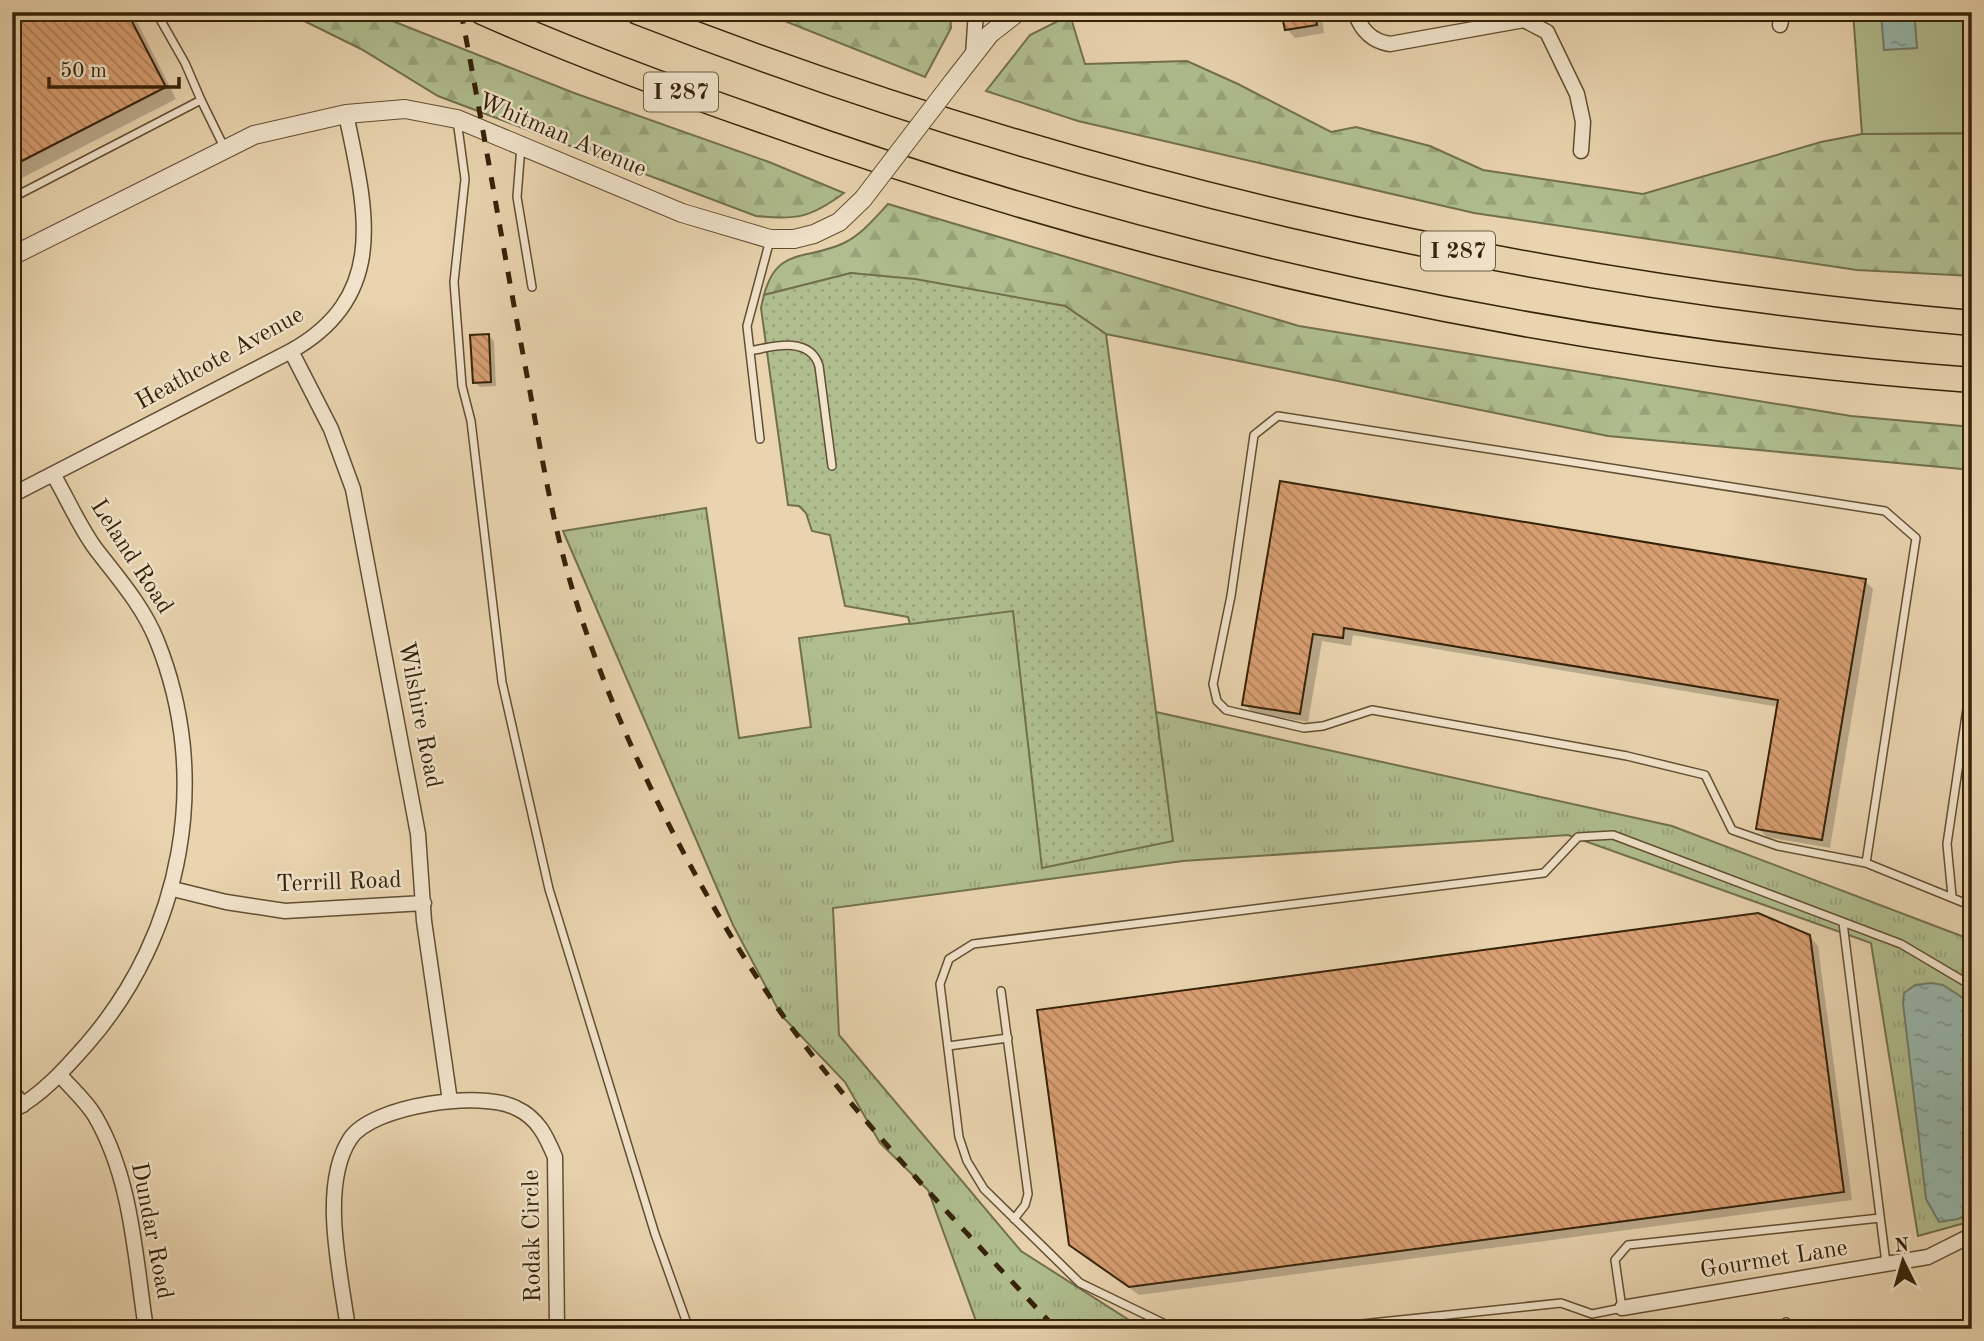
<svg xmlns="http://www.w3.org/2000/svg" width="1984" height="1341" font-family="'Old Standard TT',serif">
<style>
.grass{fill:url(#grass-tufts);stroke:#72704c;stroke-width:2}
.forest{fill:url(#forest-firs);stroke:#72704c;stroke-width:2}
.park{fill:url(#park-dots);stroke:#72704c;stroke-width:2}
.garden{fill:#b0be8f;stroke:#72704c;stroke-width:2}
.water{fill:url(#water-ripples);stroke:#707c6c;stroke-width:2}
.shadow{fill:#0003}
.building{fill:url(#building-back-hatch);stroke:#352208;stroke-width:2}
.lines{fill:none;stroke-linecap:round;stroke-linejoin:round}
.service-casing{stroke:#624e32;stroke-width:10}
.minor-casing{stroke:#624e32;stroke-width:17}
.tertiary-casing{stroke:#624e32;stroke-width:20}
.motorway-casing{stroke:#352208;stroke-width:27}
.service{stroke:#f1e3cb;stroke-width:7}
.minor{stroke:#f1e3cb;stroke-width:14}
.tertiary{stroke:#f1e3cb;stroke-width:18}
.motorway{stroke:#e9d4af;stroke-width:24}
.rail{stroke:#352208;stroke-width:5;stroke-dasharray:12 12;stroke-linecap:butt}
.tertiary-bridge-casing{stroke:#624e32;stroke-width:20;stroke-linecap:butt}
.tertiary-bridge{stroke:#f1e3cb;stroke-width:18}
.labels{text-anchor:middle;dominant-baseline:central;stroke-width:5;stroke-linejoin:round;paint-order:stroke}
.shield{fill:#f1e3cb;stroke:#6d5c42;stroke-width:2}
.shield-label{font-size:23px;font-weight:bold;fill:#352208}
.street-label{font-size:24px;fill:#352208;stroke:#f1e3cb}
</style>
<defs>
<pattern id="grass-tufts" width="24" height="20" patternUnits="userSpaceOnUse" patternTransform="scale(1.75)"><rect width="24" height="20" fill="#b0be8f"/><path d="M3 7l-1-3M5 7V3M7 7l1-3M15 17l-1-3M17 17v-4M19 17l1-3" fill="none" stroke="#98a37a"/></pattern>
<pattern id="forest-firs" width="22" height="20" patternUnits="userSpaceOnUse" patternTransform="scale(1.75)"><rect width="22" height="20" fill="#b0be8f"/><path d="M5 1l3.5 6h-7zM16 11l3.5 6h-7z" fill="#98a37a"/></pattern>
<pattern id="park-dots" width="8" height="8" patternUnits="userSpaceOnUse" patternTransform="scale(1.75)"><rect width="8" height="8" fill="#b0be8f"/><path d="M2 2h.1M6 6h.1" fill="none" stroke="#98a37a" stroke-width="1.8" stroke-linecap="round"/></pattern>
<pattern id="water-ripples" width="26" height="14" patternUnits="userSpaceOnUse" patternTransform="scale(1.75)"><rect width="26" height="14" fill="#97b8ae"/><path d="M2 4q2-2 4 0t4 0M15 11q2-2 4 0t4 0" fill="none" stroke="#7c958c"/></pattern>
<pattern id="building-back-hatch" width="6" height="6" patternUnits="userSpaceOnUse" patternTransform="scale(1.75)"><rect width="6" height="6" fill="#d99f73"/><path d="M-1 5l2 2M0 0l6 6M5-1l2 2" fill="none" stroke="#b1815c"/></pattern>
</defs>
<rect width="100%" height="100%" fill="#e9d4af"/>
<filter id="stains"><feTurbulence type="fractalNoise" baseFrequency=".00286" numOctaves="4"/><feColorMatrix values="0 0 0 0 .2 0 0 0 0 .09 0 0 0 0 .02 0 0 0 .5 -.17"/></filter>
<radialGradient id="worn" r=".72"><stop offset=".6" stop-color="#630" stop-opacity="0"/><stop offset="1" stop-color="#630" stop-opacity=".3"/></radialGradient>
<path class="grass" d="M706,508L739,738L811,727L799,638L1013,610L1156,712L1672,826L1972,940V1221L1918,1236L1871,943L1568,835L1183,861L833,908L839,1035L1021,1251L1143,1329H979L928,1190L880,1143L845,1082L781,1015L733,925L563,531Z"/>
<path class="forest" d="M286,12H370L574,93L769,162L844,193C810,218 797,220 756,216L438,96L361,49Z
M762,12H950L951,28L925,77Z
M1070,15L1085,64L1187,61L1238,84L1331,132L1356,127L1430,146L1483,170L1643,194L1821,142L1862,134L1972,133V276L1857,270L1474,213L1078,121L986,91L1030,35Z
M888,204L1299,326L1851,416L1972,427V470L1608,436L1106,334L1065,306L851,273L764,295C777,246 806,261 844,243C862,234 874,219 888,204Z"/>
<path class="park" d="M851,273L915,279L1065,306L1106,334L1173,841L1042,868L1013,611L910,624L908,617L845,606L830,535L812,531L806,513L799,506L788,505L761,308L764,295Z"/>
<path class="garden" d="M1853,12H1972V133L1862,134Z"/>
<path class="water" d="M1881,12H1972V17L1915,21L1917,48L1884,50Z
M1931,983L1943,985L1972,1004V1212L1958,1219L1939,1222L1926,1199L1903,1003L1904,993L1915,985Z"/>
<path class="shadow" d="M12,12H132L176,99L12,183Z
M1283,12H1321L1324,33L1295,38L1287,29Z
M488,335L494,341L496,386L480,387L474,382Z
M1281,483L1865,581L1873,589L1830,848L1767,837L1758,828L1779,707L1353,635L1351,646L1322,641L1308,722L1253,713L1244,704Z
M1809,936L1818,946L1852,1200L1139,1295L1071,1245Z"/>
<path class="building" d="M12,12H127L166,87L12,166Z
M1281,12H1315L1317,25L1285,30Z
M489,334L491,382L473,383L470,335Z
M1280,481L1866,579L1822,840L1756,829L1778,700L1344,628L1343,638L1313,634L1300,714L1242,705Z
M1758,913L1810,935L1844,1192L1129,1287L1069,1245L1037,1010Z"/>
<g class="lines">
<g class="service-casing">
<path id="service" d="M156,12L185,63L201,100
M457,120L465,179L454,282L462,386L471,421L502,682L549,889L655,1234L689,1329
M521,146L517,197L532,287
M12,198L201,100L224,147
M750,351C773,346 810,336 819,366L832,466
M760,439L747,326L770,240
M1866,863L1916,538L1885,511L1278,416L1254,435L1231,596L1213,684L1217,701L1226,710L1304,728L1323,726L1372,710L1627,756L1705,775L1732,830L1778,846L1866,863L1972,906
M1952,896L1947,844L1972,675
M1843,923L1886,1263
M1001,991L1028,1194L1025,1205L1014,1219
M948,1046L1008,1038
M1786,1322L1793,1329
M1189,1329L1165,1324L1080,1283L984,1189L967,1161L959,1137L940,984L949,959L973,944L1544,873L1578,837L1613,835L1901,944L1972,986
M1314,1329L1561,1303L1592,1314L1622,1308L1615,1260L1628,1245L1880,1218"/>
</g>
<g class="minor-casing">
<path id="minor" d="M1355,12C1361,30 1371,41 1390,44L1524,20L1547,32L1577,94L1583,122L1581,151
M1780,25L1783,12
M973,55L976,12
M291,351L331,429L353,489L418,834L424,921L450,1101
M12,495L291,351C391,295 365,207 346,114
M173,889L226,902L285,911L424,903
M60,1075C71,1088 86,1101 95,1116C132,1179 135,1257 146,1329
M12,1091L23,1105
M12,1111C42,1095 65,1069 87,1044C183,934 212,777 157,641C143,606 118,578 95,548C79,526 67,498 53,474
M1622,1308L1928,1257L1972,1235
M348,1329C341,1275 319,1187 350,1139C372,1105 482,1090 516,1108C538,1118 546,1136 555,1157L557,1329"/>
</g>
<g class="tertiary-casing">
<path id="tertiary" d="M951,84L990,34L1018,12
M12,256L254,135L346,114L405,109L457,119L682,213L770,239H794L814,234L839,222L863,199"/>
</g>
<g class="motorway-casing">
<path id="motorway" d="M482,12C574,53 669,88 764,121C1151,260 1561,350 1972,380
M638,12C1065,179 1515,284 1972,323"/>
</g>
<use href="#service" class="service"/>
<use href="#minor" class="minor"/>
<use href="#tertiary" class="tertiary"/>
<use href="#motorway" class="motorway"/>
<path class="rail" d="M461,12C485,136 505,261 529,386C542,458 554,533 577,604C622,749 716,930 809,1051C885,1149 972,1238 1056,1329"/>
<g class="tertiary-bridge-casing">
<path id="tertiary-bridge" d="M863,199L951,84"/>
</g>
<use href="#tertiary-bridge" class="tertiary-bridge"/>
</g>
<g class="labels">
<g class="shield">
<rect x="644" y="72.5" width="74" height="39" rx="5"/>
<rect x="1421" y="231.5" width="74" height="39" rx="5"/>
</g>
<g class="shield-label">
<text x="681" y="92">I 287</text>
<text x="1458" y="251">I 287</text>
</g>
<g class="street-label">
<text transform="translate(562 136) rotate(23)">Whitman Avenue</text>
<text transform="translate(220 359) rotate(-29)">Heathcote Avenue</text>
<text transform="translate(131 557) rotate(57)">Leland Road</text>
<text transform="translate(419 715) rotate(79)">Wilshire Road</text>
<text transform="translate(339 883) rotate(-2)">Terrill Road</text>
<text transform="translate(151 1231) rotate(79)">Dundar Road</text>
<text transform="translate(533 1236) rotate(-91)">Rodak Circle</text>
<text transform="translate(1774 1260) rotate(-9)">Gourmet Lane</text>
</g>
</g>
<rect width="1984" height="1341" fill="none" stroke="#e9d4af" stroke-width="42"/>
<rect x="14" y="14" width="1956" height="1313" fill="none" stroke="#352208" stroke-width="3.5"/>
<rect x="21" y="21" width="1942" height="1299" fill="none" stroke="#352208" stroke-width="2"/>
<g transform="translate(1903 1261) rotate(355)" stroke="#f1e3cb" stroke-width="5" paint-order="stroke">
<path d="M0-5L12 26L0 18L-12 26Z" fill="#352208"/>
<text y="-10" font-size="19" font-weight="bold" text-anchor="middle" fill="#352208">N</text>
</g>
<path d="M49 77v10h130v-10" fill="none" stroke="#352208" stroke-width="3.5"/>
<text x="60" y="77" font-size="21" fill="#352208" stroke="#f1e3cb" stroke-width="5" paint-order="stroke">50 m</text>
<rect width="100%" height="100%" filter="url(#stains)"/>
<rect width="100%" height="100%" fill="url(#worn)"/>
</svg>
